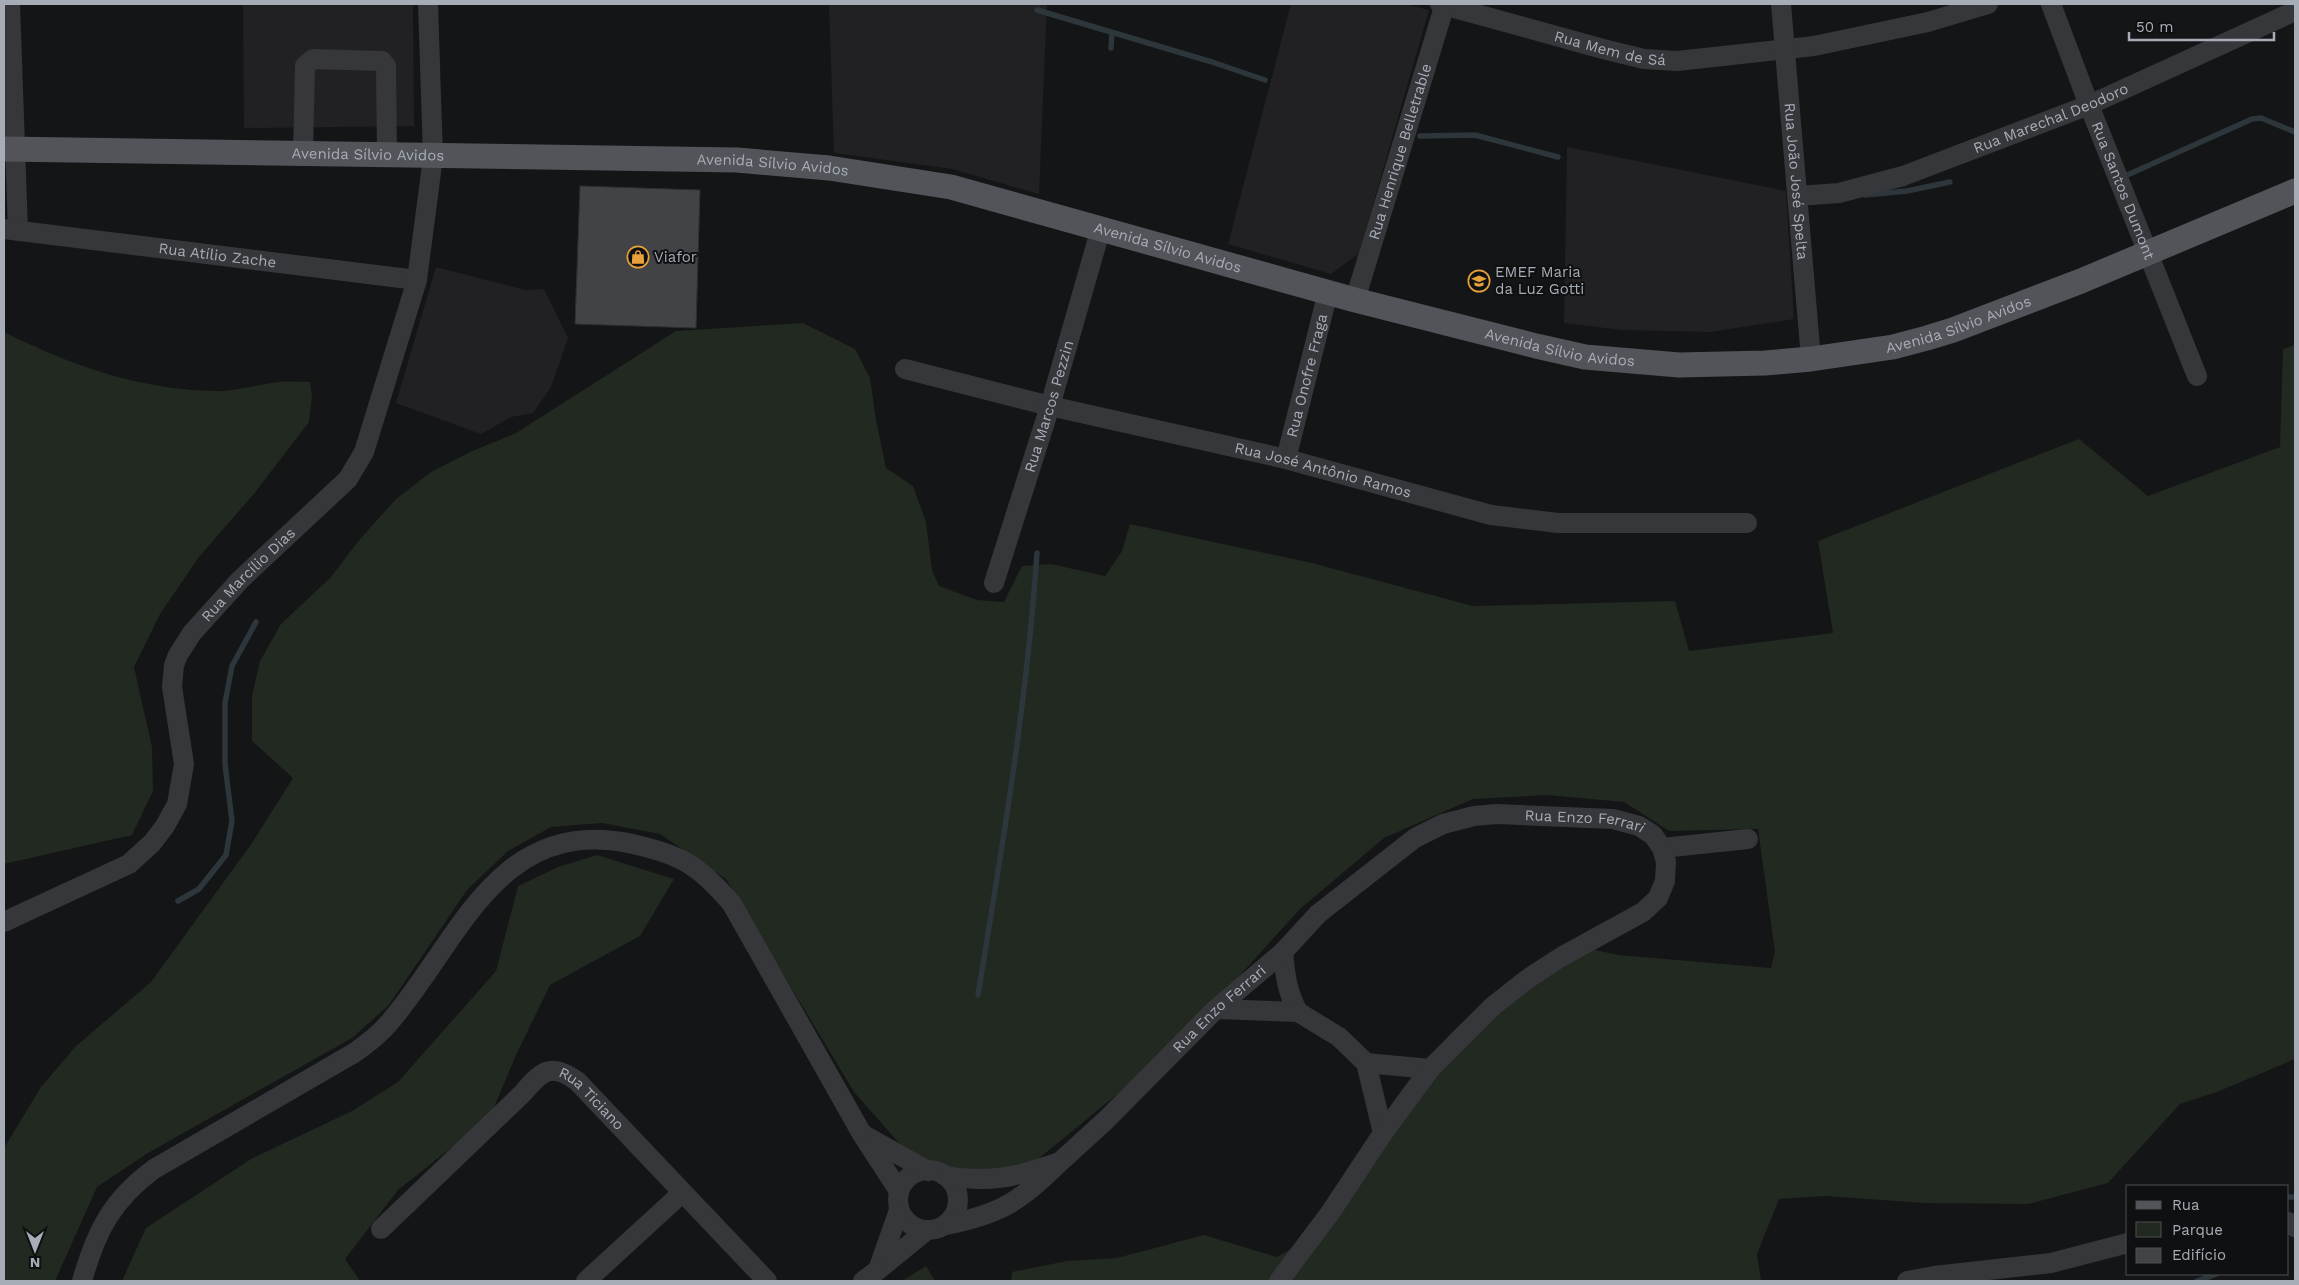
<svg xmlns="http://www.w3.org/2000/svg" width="2299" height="1285" font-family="'Work Sans',sans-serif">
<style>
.built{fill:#212123}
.green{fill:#212921}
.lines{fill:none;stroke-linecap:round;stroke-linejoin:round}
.stream{stroke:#2d363b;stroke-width:5.5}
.building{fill:#414346;stroke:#2f2f32}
.minor{stroke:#36373b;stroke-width:20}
.major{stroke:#52545a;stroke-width:25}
.labels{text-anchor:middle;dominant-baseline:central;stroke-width:4;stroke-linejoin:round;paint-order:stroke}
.street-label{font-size:15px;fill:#a7adb6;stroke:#0f1011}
.poi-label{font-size:15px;fill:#a7adb6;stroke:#0f1011;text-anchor:start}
</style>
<rect width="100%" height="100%" fill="#141516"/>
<path class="built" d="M243,4H413L414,126L244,128Z
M829,4H1047L1039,194L952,169L834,153Z
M1291,4H1405L1429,10L1359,253L1331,274L1228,244Z
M1567,147L1786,191L1794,319L1710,332L1622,330L1564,323Z
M436,267L525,290L544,289L568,338L551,387L533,413L511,417L481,434L396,403Z"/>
<path class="green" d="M803,323L855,349L870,378L876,420L886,468L913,486L926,522L932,570L939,586L977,600L1004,602L1022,566L1051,564L1105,576L1122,551L1130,524L1312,563L1473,606L1675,601L1689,651L1833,633L1818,541L2079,439L2148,496L2280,447L2283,349L2295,345V1059L2217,1092L2180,1104L2108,1183L2028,1204L1924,1203L1825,1196L1779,1199L1757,1254L1761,1281H1011L1012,1272L1067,1261L1117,1258L1204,1235L1277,1257L1319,1233L1450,1034L1502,988L1573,945L1618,955L1771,968L1775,952L1758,829L1669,831L1624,802L1547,795L1473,799L1384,838L1300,909L1175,1047L1037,1160L972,1175L913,1159L854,1092L726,879L660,834L602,823L551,827L508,851L467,890L389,1005L352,1038L148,1153L97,1187L55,1281H4V1148L41,1087L76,1046L151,982L252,843L293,778L252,741V696L260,661L281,624L331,577L360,539L396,499L431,472L470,452L516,433L676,331Z
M4,332C75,367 142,391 222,391C241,390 260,384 279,382C289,381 299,382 310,382L312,396L309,422L253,495L199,557L160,614L134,667L152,747L153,791L132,835L4,864Z
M597,855L674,879L640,936L550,985L516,1055L490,1117L398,1190L345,1259L360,1281H122L146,1228L251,1159L352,1111L398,1082L496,971L518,886L558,867Z
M926,1266L935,1281H902Z"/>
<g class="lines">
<path class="stream" d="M1037,10L1212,62L1265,80
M1111,48L1112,32
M1420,136L1475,135L1558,157
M2125,176L2252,119L2261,118L2295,132
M1865,195L1907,191L1950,182
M178,901L199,889L226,855L232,821L225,764V703L232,666L256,622
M978,995C1002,848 1027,702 1037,553
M2288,1197H2295
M2197,1281L2217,1274"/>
</g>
<path class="building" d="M580,186L700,190L696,328L575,324Z"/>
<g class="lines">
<g class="minor">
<path d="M10,4L18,231"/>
<path id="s1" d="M1440,4L1603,49L1644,59L1677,61L1814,46L1928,22L1988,4"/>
<path id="s2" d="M1781,4L1811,359"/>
<path id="s3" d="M2051,4L2089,105L2197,376"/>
<path d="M303,155L305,66L313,59L382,61L386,66L387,156"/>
<path id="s4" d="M1798,196L1839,193L1903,176L2089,105L2295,11"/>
<path id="s5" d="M4,229L417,280"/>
<path id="s6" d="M1355,300L1445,4"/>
<path id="s7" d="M905,369L1050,406L1286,459L1491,515L1558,523H1747"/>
<path id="s8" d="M1286,459L1328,292"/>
<path id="s9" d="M994,583L1050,406L1101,228"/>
<path d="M1662,848L1748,839"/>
<path id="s10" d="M4,922L129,864L152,843L165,826L177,804L184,764L172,687L174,665L178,655L192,633L240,580L348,479L364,452L417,280L433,157L428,4"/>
<path d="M1216,1009L1298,1012C1287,992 1285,974 1283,952"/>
<path d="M1298,1012L1339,1037L1366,1063"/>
<path d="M1383,1133L1366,1063L1430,1069"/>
<path id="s11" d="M1060,1162L1106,1120L1216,1009L1283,952L1318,914L1415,838L1443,824L1474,816L1497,814L1613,819L1639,826L1653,835L1662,848L1666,862L1665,881L1658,898L1643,912L1561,957L1526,980L1493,1006L1430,1069L1383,1133L1330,1213L1279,1281"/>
<circle cx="928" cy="1200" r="30"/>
<path d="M945,1176C989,1184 1019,1176 1060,1162C1021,1201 1001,1214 946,1225"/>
<path d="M899,1191L862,1134L928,1171"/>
<path d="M899,1210L878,1270L927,1230"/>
<path d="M2288,1222L2295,1227"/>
<path id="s12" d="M381,1229L522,1094C542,1071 550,1062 577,1081L767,1281"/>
<path d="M82,1281C96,1231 112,1200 154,1169L354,1053C367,1044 379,1035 389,1023C458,944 496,817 628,843C680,854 698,864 732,904L862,1134"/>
<path d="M586,1281L682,1193"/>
<path d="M863,1281L878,1270"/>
<path d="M1907,1281L1934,1276L2051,1263L2128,1243"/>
</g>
<path class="major" id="s13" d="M4,149L737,160L829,168L951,187L1355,300L1536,346L1585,357L1679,365L1765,363L1811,359L1893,347L1927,338L1953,330L2081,281L2295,191"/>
</g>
<defs>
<g id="shop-ring" transform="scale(1.125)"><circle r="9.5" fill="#0f1011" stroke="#e8a13a" stroke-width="1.5"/><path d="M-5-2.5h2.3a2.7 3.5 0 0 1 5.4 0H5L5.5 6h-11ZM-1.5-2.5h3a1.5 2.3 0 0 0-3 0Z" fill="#e8a13a"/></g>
<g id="school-ring" transform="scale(1.125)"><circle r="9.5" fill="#0f1011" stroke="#e8a13a" stroke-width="1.5"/><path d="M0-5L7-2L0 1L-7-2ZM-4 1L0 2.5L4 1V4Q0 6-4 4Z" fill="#e8a13a"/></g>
</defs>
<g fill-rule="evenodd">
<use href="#shop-ring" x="638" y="257"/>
<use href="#school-ring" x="1479" y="281"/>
</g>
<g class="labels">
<g class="street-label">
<text stroke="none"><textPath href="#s1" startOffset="176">Rua Mem de Sá</textPath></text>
<text stroke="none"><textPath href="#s4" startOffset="266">Rua Marechal Deodoro</textPath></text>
<text stroke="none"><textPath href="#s6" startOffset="155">Rua Henrique Belletrable</textPath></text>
<text stroke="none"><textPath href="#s13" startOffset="364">Avenida Sílvio Avidos</textPath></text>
<text stroke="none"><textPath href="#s13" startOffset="769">Avenida Sílvio Avidos</textPath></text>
<text stroke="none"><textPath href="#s2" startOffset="178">Rua João José Spelta</textPath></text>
<text stroke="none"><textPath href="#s3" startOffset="200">Rua Santos Dumont</textPath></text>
<text stroke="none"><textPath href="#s13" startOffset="1174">Avenida Sílvio Avidos</textPath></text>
<text stroke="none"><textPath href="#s5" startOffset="215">Rua Atílio Zache</textPath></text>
<text stroke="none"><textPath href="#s13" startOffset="1984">Avenida Sílvio Avidos</textPath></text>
<text stroke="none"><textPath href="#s13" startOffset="1579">Avenida Sílvio Avidos</textPath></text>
<text stroke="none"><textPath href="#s8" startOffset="86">Rua Onofre Fraga</textPath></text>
<text stroke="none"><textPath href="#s9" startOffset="185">Rua Marcos Pezzin</textPath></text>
<text stroke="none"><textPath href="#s7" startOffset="430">Rua José Antônio Ramos</textPath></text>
<text stroke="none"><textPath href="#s10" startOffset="474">Rua Marcílio Dias</textPath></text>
<text stroke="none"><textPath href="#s11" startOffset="656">Rua Enzo Ferrari</textPath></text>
<text stroke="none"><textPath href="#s11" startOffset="221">Rua Enzo Ferrari</textPath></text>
<text stroke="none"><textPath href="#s12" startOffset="284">Rua Ticiano</textPath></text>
</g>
<g class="poi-label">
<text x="654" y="257">Viafor</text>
<text x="1495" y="272">EMEF Maria<tspan x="1495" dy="17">da Luz Gotti</tspan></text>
</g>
</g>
<rect width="2299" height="1285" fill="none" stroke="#a7adb6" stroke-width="10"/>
<rect x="2126" y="1185" width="162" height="90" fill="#0f1011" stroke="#4c4f53"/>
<rect x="2136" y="1201" width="25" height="8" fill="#52545a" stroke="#4c4f53"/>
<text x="2172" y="1210" font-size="15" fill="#a7adb6">Rua</text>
<rect x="2136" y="1222" width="25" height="15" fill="#212921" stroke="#4c4f53"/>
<text x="2172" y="1235" font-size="15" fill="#a7adb6">Parque</text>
<rect x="2136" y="1248" width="25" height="15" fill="#414346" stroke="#4c4f53"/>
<text x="2172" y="1260" font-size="15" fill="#a7adb6">Edifício</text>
<g transform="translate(35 1250) rotate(180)" stroke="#0f1011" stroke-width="4" paint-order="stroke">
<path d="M0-4L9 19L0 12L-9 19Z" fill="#a7adb6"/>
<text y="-8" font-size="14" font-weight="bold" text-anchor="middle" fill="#a7adb6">N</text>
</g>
<path d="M2129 32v8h145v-8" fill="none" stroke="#a7adb6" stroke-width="2.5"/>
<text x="2136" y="32" font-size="15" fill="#a7adb6" stroke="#0f1011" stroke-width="4" paint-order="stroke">50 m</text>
</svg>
